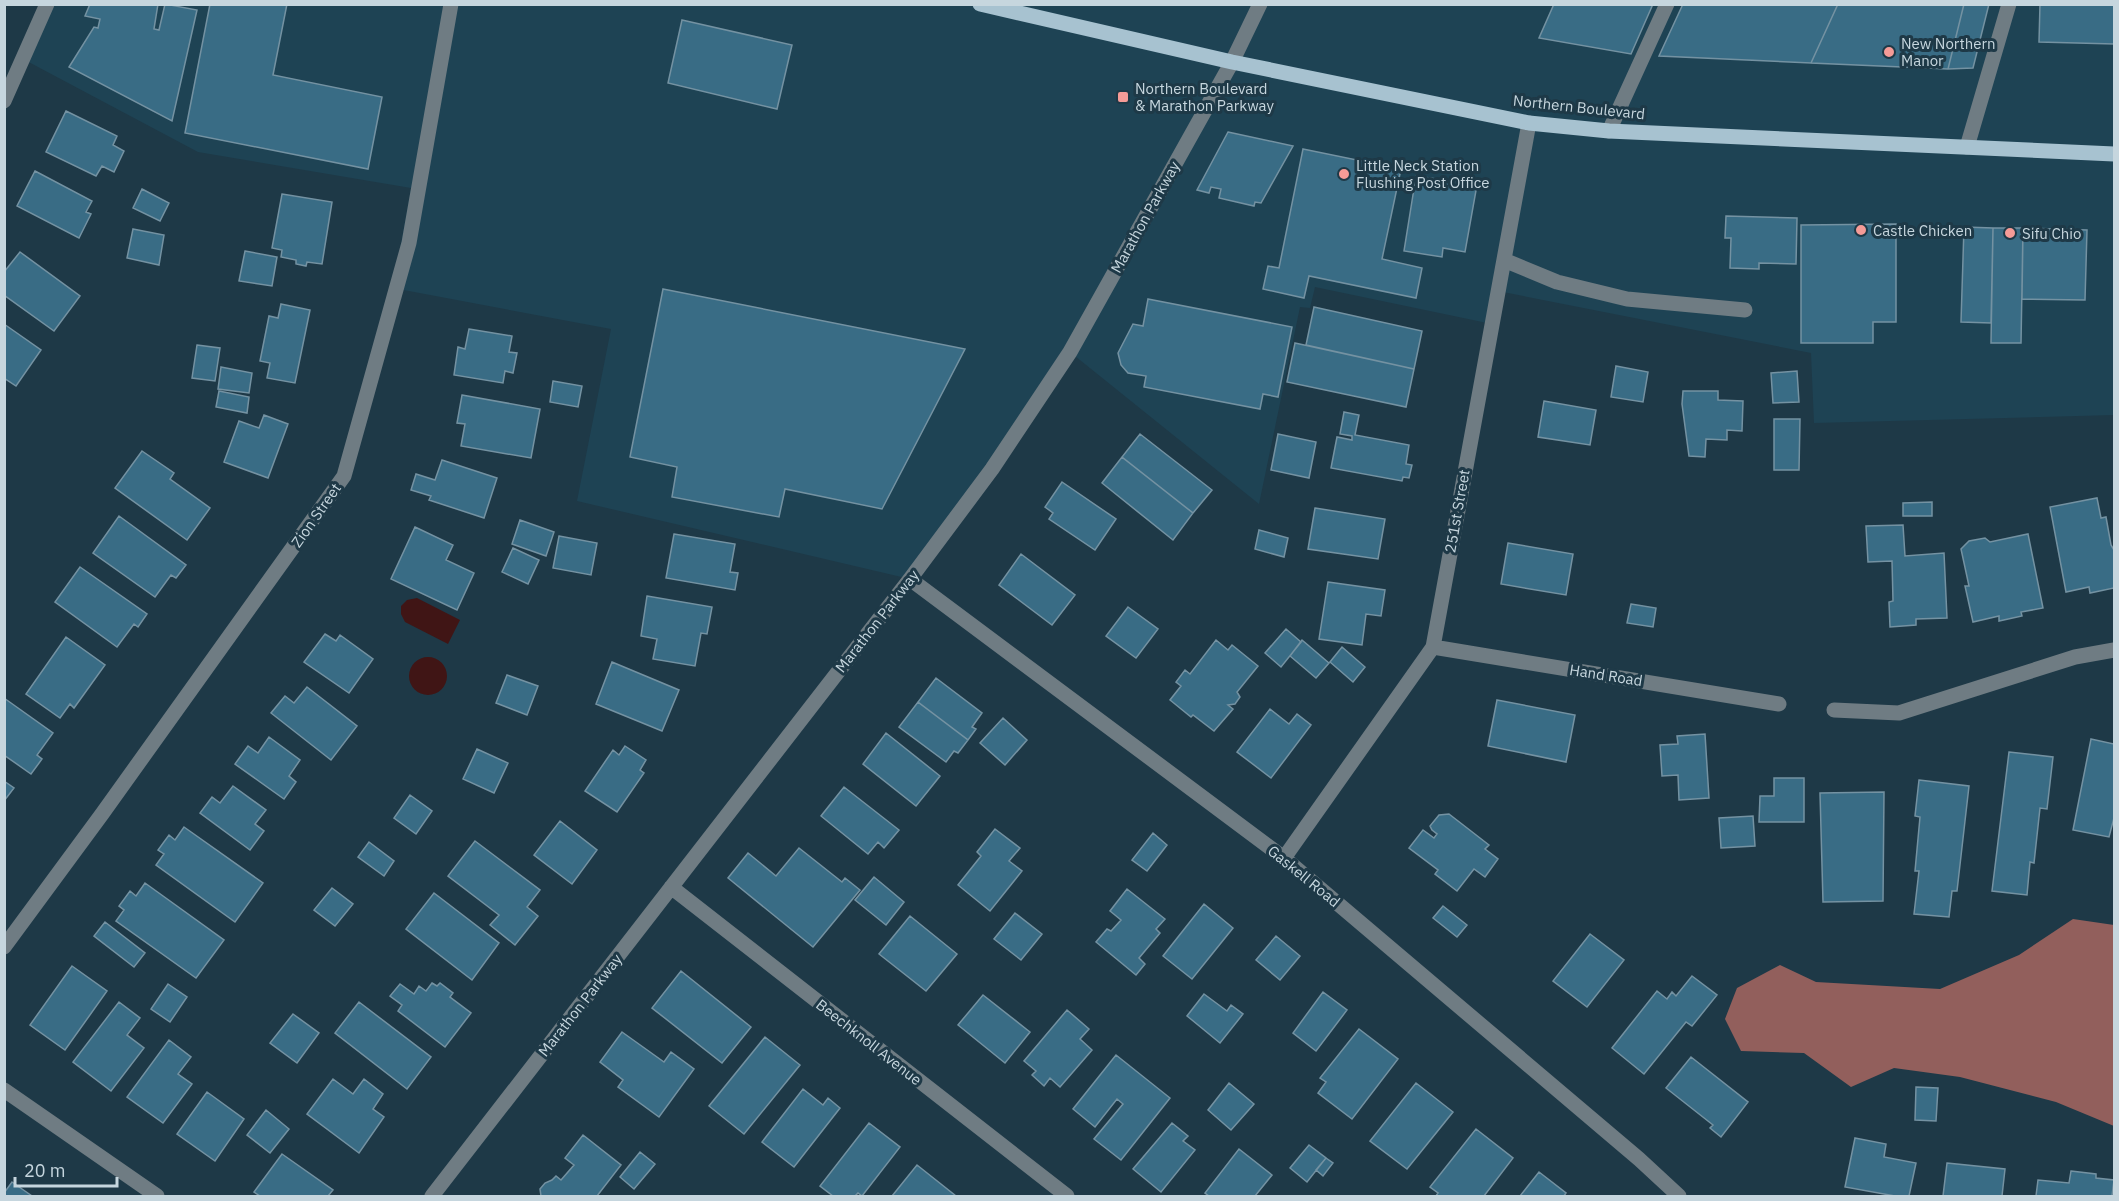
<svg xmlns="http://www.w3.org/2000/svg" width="2119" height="1201" font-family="'IBM Plex Sans',sans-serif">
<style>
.built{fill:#1e4354}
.forest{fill:#925f5c}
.water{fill:#401515}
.building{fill:#396c85;stroke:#7492a2;stroke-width:1.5}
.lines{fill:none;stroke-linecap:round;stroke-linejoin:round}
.minor{stroke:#6f7c83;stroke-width:15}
.major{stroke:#a7c2d0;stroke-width:15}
.poi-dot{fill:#f59b97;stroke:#1e3947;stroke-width:2}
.labels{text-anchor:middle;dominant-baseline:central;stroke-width:6;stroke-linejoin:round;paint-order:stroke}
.poi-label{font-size:15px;fill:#c6d6de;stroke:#1e3947;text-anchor:start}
.street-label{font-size:15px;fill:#c6d6de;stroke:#1e3947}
</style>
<rect width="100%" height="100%" fill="#1e3947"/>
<path class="built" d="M47,4H972L1159,46L980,5H2114V415L1814,423L1811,353L1498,291L1492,324L1315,287L1310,308L1300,307L1259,504L1070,352L910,579L577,501L611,329L393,288L411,188L198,152L23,59Z"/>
<path class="forest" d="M2073,919L2114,925V1126L2056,1102L1960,1077L1894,1068L1851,1087L1804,1053L1741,1051L1725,1019L1737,988L1780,965L1816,982L1940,989L2019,955Z"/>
<path class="water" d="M417,598L460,620L448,644L405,622L401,614V606L407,600Z
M409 676a19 19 0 1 1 38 0a19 19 0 1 1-38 0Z"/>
<path class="building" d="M90,4H158L154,29L159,30L165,4L197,10L172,121L69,67L94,27L98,28L100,19L85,16Z
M210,4H287L273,75L382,97L368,169L185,133Z
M1554,4H1653L1631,54L1539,38Z
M1683,4H1838L1811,63L1659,56Z
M1838,4H1964L1948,69L1811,63Z
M1964,4H1989L1973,68L1948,69Z
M2040,4H2114V44L2039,42Z
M682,20L792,45L777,109L668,83Z
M66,111L117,136L113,145L124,151L114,172L102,166L96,176L46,152Z
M1228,132L1293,146L1261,203L1255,202L1254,206L1219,198L1221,189L1211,187L1209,193L1197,190Z
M1303,149L1401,169L1382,259L1422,268L1416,298L1309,276L1304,298L1263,289L1268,266L1279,268Z
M35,171L92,201L86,212L91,214L79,238L17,206Z
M1416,176L1477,185L1465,252L1443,248L1442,257L1404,251Z
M142,189L169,203L160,221L133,208Z
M282,194L332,202L322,264L307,262L306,266L296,264V260L281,257L282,250L272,248Z
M1726,216L1797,218L1796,264L1759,263V269L1730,268L1731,238H1725Z
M1896,224V322H1873V343H1801V225Z
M1964,227L1993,228L1991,323L1961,322Z
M1993,228H2023L2021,343H1991Z
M2023,228L2087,230L2085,300L2022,299Z
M133,229L164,235L159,265L127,258Z
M245,251L277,257L272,286L239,281Z
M20,252L80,296L54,331L4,295V272Z
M663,289L965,349L882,509L785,489L779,517L672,497L677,467L630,457Z
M1148,299L1292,327L1278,397L1263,394L1260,409L1144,387L1146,376L1128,373L1121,365L1118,353L1133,324L1143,326Z
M281,304L310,310L295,383L267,378L270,363L260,361L269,316L278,318Z
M1314,307L1422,331L1414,369L1306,345Z
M4,324L41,350L16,386L4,378Z
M469,329L512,336L509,352L517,353L513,373L505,371L503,383L454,375L458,347L465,349Z
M1295,343L1414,369L1406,407L1287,382Z
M197,345L220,348L215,381L192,378Z
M1616,366L1648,372L1643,402L1611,397Z
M221,367L252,373L249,393L218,389Z
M1797,371L1799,402L1773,403L1771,373Z
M553,381L582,386L578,407L550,402Z
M219,391L249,397L247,413L216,407Z
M1683,391H1718V400L1743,401L1742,431L1727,430V440L1706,439L1705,457L1689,456L1682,404Z
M462,395L540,409L531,458L461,446L465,424L457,423Z
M1544,401L1596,410L1590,445L1538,437Z
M1344,412L1359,415L1355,435L1409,445L1406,464L1412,465L1409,478L1403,477L1402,481L1331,468L1337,437L1352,440V436L1340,434Z
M264,415L288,424L268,478L224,462L239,421L259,428Z
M1774,419H1800L1799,470H1774Z
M1140,434L1212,490L1193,513L1122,457Z
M1278,434L1316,442L1309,478L1271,470Z
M142,451L174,473L170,479L210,508L187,540L115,488Z
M1122,457L1193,513L1173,540L1102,483Z
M442,460L497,478L484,518L429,500L431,496L411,490L416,474L435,480Z
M1062,482L1116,519L1095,550L1049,519L1053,513L1045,507Z
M2097,498L2101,518L2106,517L2111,545L2114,550V588L2090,593L2089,587L2066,592L2050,507Z
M1932,502V516H1903V503Z
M1315,508L1385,519L1378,559L1308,549Z
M119,516L186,565L176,578L171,575L155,597L93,553Z
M520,520L554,532L546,556L512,544Z
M1903,525L1905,556L1944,553L1947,618L1916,619V625L1890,627L1889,602L1893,601L1892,561L1868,562L1866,526Z
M415,527L453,545L446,560L474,573L457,610L391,579Z
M1259,530L1288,538L1284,557L1255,549Z
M674,534L735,544L730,572L738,573L735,590L666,578Z
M2028,534L2043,608L2021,612L2022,616L1999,621V616L1973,622L1965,586H1969L1961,549L1969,541L1985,538L1990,542Z
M559,536L597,543L591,575L553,568Z
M1508,543L1573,554L1566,595L1501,584Z
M513,548L539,560L528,584L502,572Z
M1021,554L1075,595L1052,625L999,585Z
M80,567L147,614L138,627L134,624L117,647L55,602Z
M1328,582L1385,590L1381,616L1366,614L1362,645L1319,639Z
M647,596L712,607L707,634L701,633L695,666L653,659L657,639L641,636Z
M1631,604L1656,608L1653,627L1627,623Z
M1128,607L1158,629L1136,658L1106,636Z
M1286,629L1301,642L1281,667L1265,653Z
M325,634L336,641L340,635L373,659L349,693L304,662Z
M66,637L105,665L74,708L70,704L60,718L26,694Z
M1216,640L1228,650L1232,645L1258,666L1237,692L1240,697L1235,704L1228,705L1233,709L1214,731L1193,715L1191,717L1170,700L1181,686L1176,682L1185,670L1190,674Z
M1302,640L1329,663L1316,678L1290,656Z
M1342,647L1365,667L1353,682L1330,662Z
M612,662L679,690L662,731L596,704Z
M507,675L538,686L527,715L496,703Z
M936,678L982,713L972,727L976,729L968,740L918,702Z
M307,687L357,726L331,760L271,713L285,696L294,703Z
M4,698L53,733L37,755L42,759L31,774L4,755Z
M1497,700L1575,715L1566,762L1488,746Z
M918,702L968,740L958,753L954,751L946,762L899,727Z
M1270,709L1289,724L1297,714L1311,725L1271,778L1237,752Z
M1003,718L1027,740L1005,765L980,743Z
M886,733L940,776L916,806L863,764Z
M1705,734L1709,798L1679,800L1678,775L1662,776L1660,745L1678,744L1677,736Z
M269,737L300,760L289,776L296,782L284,799L235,764L248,746L258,753Z
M2091,739L2114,744V818L2109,837L2073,830Z
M625,746L646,760L640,770L644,773L617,812L585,791L613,750L619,755Z
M477,749L508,763L494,793L463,779Z
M2009,752L2053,757L2047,809L2040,808L2034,863L2030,862L2027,895L1992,891Z
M1774,778H1804V822H1759L1760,796H1774Z
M1919,780L1969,786L1957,891H1952L1949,917L1914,914L1919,871H1915L1920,817L1915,816Z
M4,781L14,788L4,801Z
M233,786L266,810L255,824L264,831L250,850L200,813L212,797L220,803Z
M844,787L899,830L884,848L878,842L868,854L821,816Z
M1884,792L1883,901L1823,902L1820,793Z
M410,795L432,811L416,834L394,818Z
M1449,814L1489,845L1485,849L1498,859L1485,877L1474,869L1457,891L1435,874L1438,870L1409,848L1423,830L1434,838L1437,834L1432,830L1430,826L1439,815Z
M1753,816L1755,846L1721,848L1719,818Z
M560,821L597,850L572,884L534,855Z
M184,827L263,883L235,922L156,865L164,854L158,850L169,835L175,840Z
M995,829L1020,848L1009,861L1022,871L990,911L958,885L981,856L977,852Z
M1153,833L1167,845L1147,871L1132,860Z
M475,841L540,890L527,907L538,916L515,945L490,925L499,915L448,876Z
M369,842L394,861L384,876L358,857Z
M799,848L842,882L845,878L860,890L813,947L728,878L748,853L776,876Z
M874,877L904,902L886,925L855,900Z
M145,883L224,940L196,978L116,921L124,910L119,906L130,891L136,896Z
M332,888L353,904L335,926L314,910Z
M1127,889L1165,919L1156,929L1160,933L1139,958L1145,964L1136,975L1096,942L1107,929L1111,931L1121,920L1110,911Z
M434,893L499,943L472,980L406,929Z
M1204,904L1233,928L1192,979L1163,956Z
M1443,906L1467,925L1457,937L1433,918Z
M1015,913L1042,934L1021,960L994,939Z
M910,916L957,954L926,991L879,954Z
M105,922L145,953L134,967L94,936Z
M1590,934L1624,960L1587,1007L1553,981Z
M1276,936L1300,956L1280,980L1256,960Z
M72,966L107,991L65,1050L30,1025Z
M681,971L751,1027L722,1063L652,1008Z
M1692,976L1717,995L1692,1026L1686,1022L1644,1074L1612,1048L1657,991L1667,999L1672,992L1676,996Z
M432,983L437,986L440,983L453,993L450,997L471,1013L445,1047L398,1011L402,1005L390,996L400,984L414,994L419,986L426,991Z
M168,984L187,997L170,1022L151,1009Z
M1323,992L1347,1010L1316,1051L1293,1033Z
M1204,994L1227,1011L1231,1005L1243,1014L1220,1043L1187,1016Z
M983,995L1030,1032L1005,1063L958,1025Z
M119,1002L140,1018L127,1035L144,1048L111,1091L73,1062Z
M359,1002L431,1057L407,1089L335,1033Z
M1067,1010L1089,1029L1080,1039L1092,1050L1060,1087L1050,1078L1044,1086L1032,1075L1036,1071L1024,1061Z
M293,1014L319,1033L297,1063L270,1043Z
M1359,1029L1398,1059L1352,1119L1318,1093L1326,1082L1320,1078Z
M622,1032L664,1062L671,1052L694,1069L659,1117L618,1087L623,1080L600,1062Z
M765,1037L800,1065L744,1134L709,1106Z
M169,1040L191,1057L178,1074L192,1084L163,1123L127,1097Z
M1116,1055L1170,1098L1121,1160L1094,1139L1123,1104L1117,1099L1095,1127L1073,1109Z
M1691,1057L1748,1102L1721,1137L1710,1128L1713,1125L1666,1088Z
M333,1079L353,1094L364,1079L383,1094L373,1109L384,1117L359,1153L307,1114Z
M1229,1083L1254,1104L1231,1130L1208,1110Z
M1416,1083L1453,1112L1407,1169L1370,1141Z
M1916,1087L1938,1088L1936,1121L1915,1120Z
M803,1089L823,1105L828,1098L840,1108L794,1167L762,1142Z
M207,1092L244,1119L215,1161L177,1134Z
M266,1110L289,1129L270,1153L247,1135Z
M869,1123L900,1147L862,1196L858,1193L855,1196H833L820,1186Z
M1172,1123L1188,1136L1183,1141L1195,1150L1161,1192L1133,1169Z
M1476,1129L1513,1158L1484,1196H1436L1438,1193L1430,1187Z
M583,1135L621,1165L597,1196H541L540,1189L545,1183L552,1180L556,1176L561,1180L574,1165L565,1158Z
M1855,1138L1886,1144L1884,1157L1916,1163L1909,1196H1895L1845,1187Z
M1309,1145L1326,1158L1307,1182L1290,1168Z
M1239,1149L1272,1175L1255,1196H1209L1205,1193Z
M640,1152L655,1164L634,1189L620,1177Z
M282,1154L333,1190L328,1196H260L254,1192Z
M1326,1158L1333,1163L1323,1176L1316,1170Z
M1947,1163L2005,1169L2002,1196H1943Z
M917,1165L956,1196H892Z
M2071,1171L2096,1174V1178L2114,1180L2112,1196H2036L2038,1180L2069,1183Z
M1539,1172L1566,1193L1564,1196H1520Z
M12,1182L32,1196H4V1193Z"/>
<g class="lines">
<path class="minor" d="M4,101L47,4
M1609,131L1667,4
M1967,147L2009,4
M1504,260L1557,282L1627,299L1745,310
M910,579L1284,858L1639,1159L1679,1196
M1433,647L1779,704
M1834,710L1899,713L2075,657L2114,650
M1284,858L1433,647L1529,123
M671,887L1067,1196
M4,947L102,814L344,476L409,243L451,4
M4,1090L157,1196
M432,1196L910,579L992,469L1070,352L1232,62L1260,4"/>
<path class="major" d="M980,4L1232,62L1529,123L1609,131L2114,154"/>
</g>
<g class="poi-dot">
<circle cx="1889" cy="52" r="6"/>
<rect x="1117" y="91" width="12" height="12" rx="3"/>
<circle cx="1344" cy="174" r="6"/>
<circle cx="1861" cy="230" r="6"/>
<circle cx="2010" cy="233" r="6"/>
</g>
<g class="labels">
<g class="poi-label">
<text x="1901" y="43">New Northern<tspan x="1901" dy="17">Manor</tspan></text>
<text x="1135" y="88">Northern Boulevard<tspan x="1135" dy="17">&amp; Marathon Parkway</tspan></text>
<text x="1356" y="165">Little Neck Station<tspan x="1356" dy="17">Flushing Post Office</tspan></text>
<text x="1873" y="230">Castle Chicken</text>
<text x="2022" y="233">Sifu Chio</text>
</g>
<g class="street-label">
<text transform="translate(1579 107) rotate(6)">Northern Boulevard</text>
<text transform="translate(1145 217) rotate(-61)">Marathon Parkway</text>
<text transform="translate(1457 511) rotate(-80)">251st Street</text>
<text transform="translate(316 515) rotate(-55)">Zion Street</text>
<text transform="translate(877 621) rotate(-52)">Marathon Parkway</text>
<text transform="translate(1606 675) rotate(9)">Hand Road</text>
<text transform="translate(1304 876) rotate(39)">Gaskell Road</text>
<text transform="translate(580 1005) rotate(-52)">Marathon Parkway</text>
<text transform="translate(869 1042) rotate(38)">Beechknoll Avenue</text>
</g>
</g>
<rect width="2119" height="1201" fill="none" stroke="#c6d6de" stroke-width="12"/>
<path d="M15 1177v9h102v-9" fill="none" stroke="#c6d6de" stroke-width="3"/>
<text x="24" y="1177" font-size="18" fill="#c6d6de" stroke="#1e3947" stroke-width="4.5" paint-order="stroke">20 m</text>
</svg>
